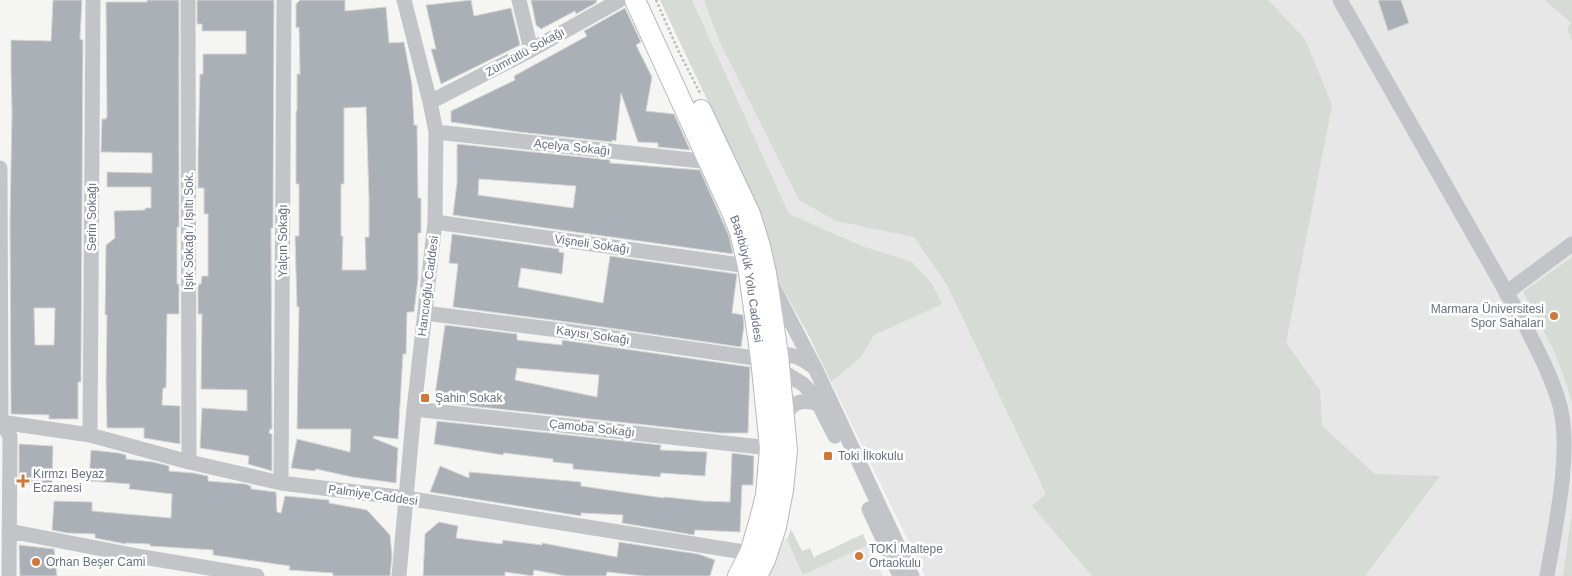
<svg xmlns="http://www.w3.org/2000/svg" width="1572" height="576" font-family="Helvetica,sans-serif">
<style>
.built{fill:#e6e7e6}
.green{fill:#d6dcd5}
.building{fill:#abafb6;stroke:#d7d7d6;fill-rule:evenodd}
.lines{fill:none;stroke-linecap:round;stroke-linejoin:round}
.major-casing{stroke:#b5b7bb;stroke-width:22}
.path{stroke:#b9bbbe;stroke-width:2.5;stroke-dasharray:2.5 2.5;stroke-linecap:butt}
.minor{stroke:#c2c4c8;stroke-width:15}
.major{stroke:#fff;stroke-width:20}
.poi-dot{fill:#cf783a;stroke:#fff;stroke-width:2}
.labels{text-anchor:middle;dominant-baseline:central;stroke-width:5;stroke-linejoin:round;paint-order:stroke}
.street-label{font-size:12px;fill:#687181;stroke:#fff}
.poi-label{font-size:12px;fill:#687181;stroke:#fff;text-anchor:start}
</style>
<rect width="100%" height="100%" fill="#f5f6f3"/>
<path class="built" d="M660,0H1572V576H925L808,334L778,280L757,205Z
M788,538L803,575L868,545L883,576H761L778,542Z"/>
<path class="green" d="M660,0H692L789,214L862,246L912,262L932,284L942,304L874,335L861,357L831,382L808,334L778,280L757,205Z
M704,0H1268L1305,39L1332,105L1286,343L1320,390L1322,426L1375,474L1440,476L1365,576H1092L1032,506L1046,494L947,285L914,237L836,221L799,200L720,43Z
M1545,0H1572V40L1567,29L1571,23Z
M1572,257V403C1561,361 1544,330 1523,292Z
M1572,512V576H1563Z
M791,529L802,551L810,548L814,557L863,534L868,545L803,575L787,540Z"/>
<path class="building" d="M53,0H82L80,39L83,40L81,368V382H78V419H49V415L11,414L10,220L12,112L11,73V40L51,41ZM34,308H55L54,345H35Z
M147,0H179V227H177V284H179V314H167L166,388H163L162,405L180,406V444L144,438V428H107L106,384L107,315H105L106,245L115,238L114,211L145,210V208H151V187H107V172L152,173V153L101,152L102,119H106V117H107L106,2H147Z
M197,0H274L273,228H271L272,429H270L269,433L272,434V471L248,464L249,456L200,448L202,408L247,411V390L201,389L202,314H198V284H201L202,276H208V214H204V188H198V154L200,74H203V54H246V31H202V24H197Z
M300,0H345V11L386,7L389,43L404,42L412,85L414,125H417L418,198H421V233H418V279L414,312H407L406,354H403L398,439L374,436L373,438L398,448L396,483L352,477L316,469L315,471L291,468L297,439L350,452L351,429H297L299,307H297L295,236H299V184H296V111H297V74H300L299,27L296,28V4ZM366,107L369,198V237H365L366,270H342L343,236H341V184H344V108Z
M471,0L474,16L511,8L520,45L441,84L431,49H436L426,5Z
M531,0H597L596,3L576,14L575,11L541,29L536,25Z
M1378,0H1401L1409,23L1388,31Z
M625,8L641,42L636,45L652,77L646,111L674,114L690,150L658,147V143L638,142L621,93L616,141L612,140V142L519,132L451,122V111L515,80L514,76L587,36L584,31Z
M457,144L610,160V163L700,170L729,236L733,254L453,215L457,183ZM479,179L576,186L573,208L478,195Z
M452,234L559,249V252L564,253L562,274L521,268L518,287L603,303L610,256L737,274L732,313L743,315L744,326L741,347L575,323L453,307L458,264L449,263Z
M445,325L517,334V340L562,345V340L750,367L748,433H720L434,402ZM517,368L599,375L597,397L515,380Z
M437,421L661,445L660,450L707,452L705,476L661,473L660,477L573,469V464L553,462V459L504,453L503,455L497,454L434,444Z
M19,444L53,446L52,485L19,484Z
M91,450L119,453L126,455V459L153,462L169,466V471L193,473L208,476V481L245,484L251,486V489L276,492L277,512L281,513L285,496L329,500V503L367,510L390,535L392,555L390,576H333V573L289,570L290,566L213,555V550L150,546V544L126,543V544L95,538V534L67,533L52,530L54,501L92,502V511L171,518L172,494L129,489L130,484L89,481Z
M732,453L754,456L753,485H742L740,532L695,530L694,535L622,523L623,515L581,513V516L430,492L440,466L469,478V472L581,482V486L664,498V497L703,501L730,502Z
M439,522L458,526L456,538L502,544L503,540L542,545V543L617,557L619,542L698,554L715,560L710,576H644L607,572L606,576H566L534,570L533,576L505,572V576H423L425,534Z
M19,545L54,549L57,576H20Z"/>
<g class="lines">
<g class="major-casing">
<g id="major">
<path id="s1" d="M635,0L731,210L740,232L748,266L761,359L770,448L766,495L760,519L750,553L738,576"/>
<path d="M701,110L750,214L760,246L766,273L778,355L787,450L783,490L776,527L765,560L757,576"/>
</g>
</g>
<path class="path" d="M656,0L678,50L701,95"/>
<path class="minor" d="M188,0L189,462
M519,0L531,50
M1340,0L1525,325C1538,351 1552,377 1560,406C1572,454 1555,527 1547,576
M430,102L531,50L620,0
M436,132L701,161L708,159
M0,168L1,422L10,436L9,576
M435,222L748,266
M772,285L815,368L912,576
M1506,293L1572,244
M425,313L574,332L754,358C763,359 770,356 778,355C793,353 803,359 815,368
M773,366L803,384L815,397L835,436
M414,409L770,448
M784,419C791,402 801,398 819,404
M0,422L90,435L189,462L281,483L406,498L750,553
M90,435L93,0
M281,483L284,0
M869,509L900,576
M9,531L143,557L257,576
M399,576L414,409L435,222L436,132L430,102L404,0"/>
<use href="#major" class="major"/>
</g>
<g class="poi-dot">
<circle cx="1554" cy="316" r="5"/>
<rect x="420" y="393" width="10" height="10" rx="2.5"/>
<rect x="823" y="451" width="10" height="10" rx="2.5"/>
<path d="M20.5 473.5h5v5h5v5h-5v5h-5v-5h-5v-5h5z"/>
<circle cx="859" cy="556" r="5"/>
<circle cx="36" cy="562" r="5"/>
</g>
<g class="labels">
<g class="street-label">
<text transform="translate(525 52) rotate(-29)">Zümrütlü Sokağı</text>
<text transform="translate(572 147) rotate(6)">Açelya Sokağı</text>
<text transform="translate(92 217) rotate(-90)">Serin Sokağı</text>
<text transform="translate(189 231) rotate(-90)">Işık Sokağı / Işıltı Sok.</text>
<text transform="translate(283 241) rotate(-90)">Yalçın Sokağı</text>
<text transform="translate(592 244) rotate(8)">Vişneli Sokağı</text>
<text stroke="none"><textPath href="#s1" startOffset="302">Başıbüyük Yolu Caddesi</textPath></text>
<text transform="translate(428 286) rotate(-83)">Hancıoğlu Caddesi</text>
<text transform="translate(593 335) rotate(8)">Kayısı Sokağı</text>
<text transform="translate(592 428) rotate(6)">Çamoba Sokağı</text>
<text transform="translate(373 495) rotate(8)">Palmiye Caddesi</text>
</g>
<g class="poi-label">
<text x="1544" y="309" text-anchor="end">Marmara Üniversitesi<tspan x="1544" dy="14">Spor Sahaları</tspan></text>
<text x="435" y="398">Şahin Sokak</text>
<text x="838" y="456">Toki İlkokulu</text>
<text x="33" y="474">Kırmzı Beyaz<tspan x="33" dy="14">Eczanesi</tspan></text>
<text x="869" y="549">TOKİ Maltepe<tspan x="869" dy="14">Ortaokulu</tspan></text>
<text x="46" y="562">Orhan Beşer Cami</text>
</g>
</g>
</svg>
